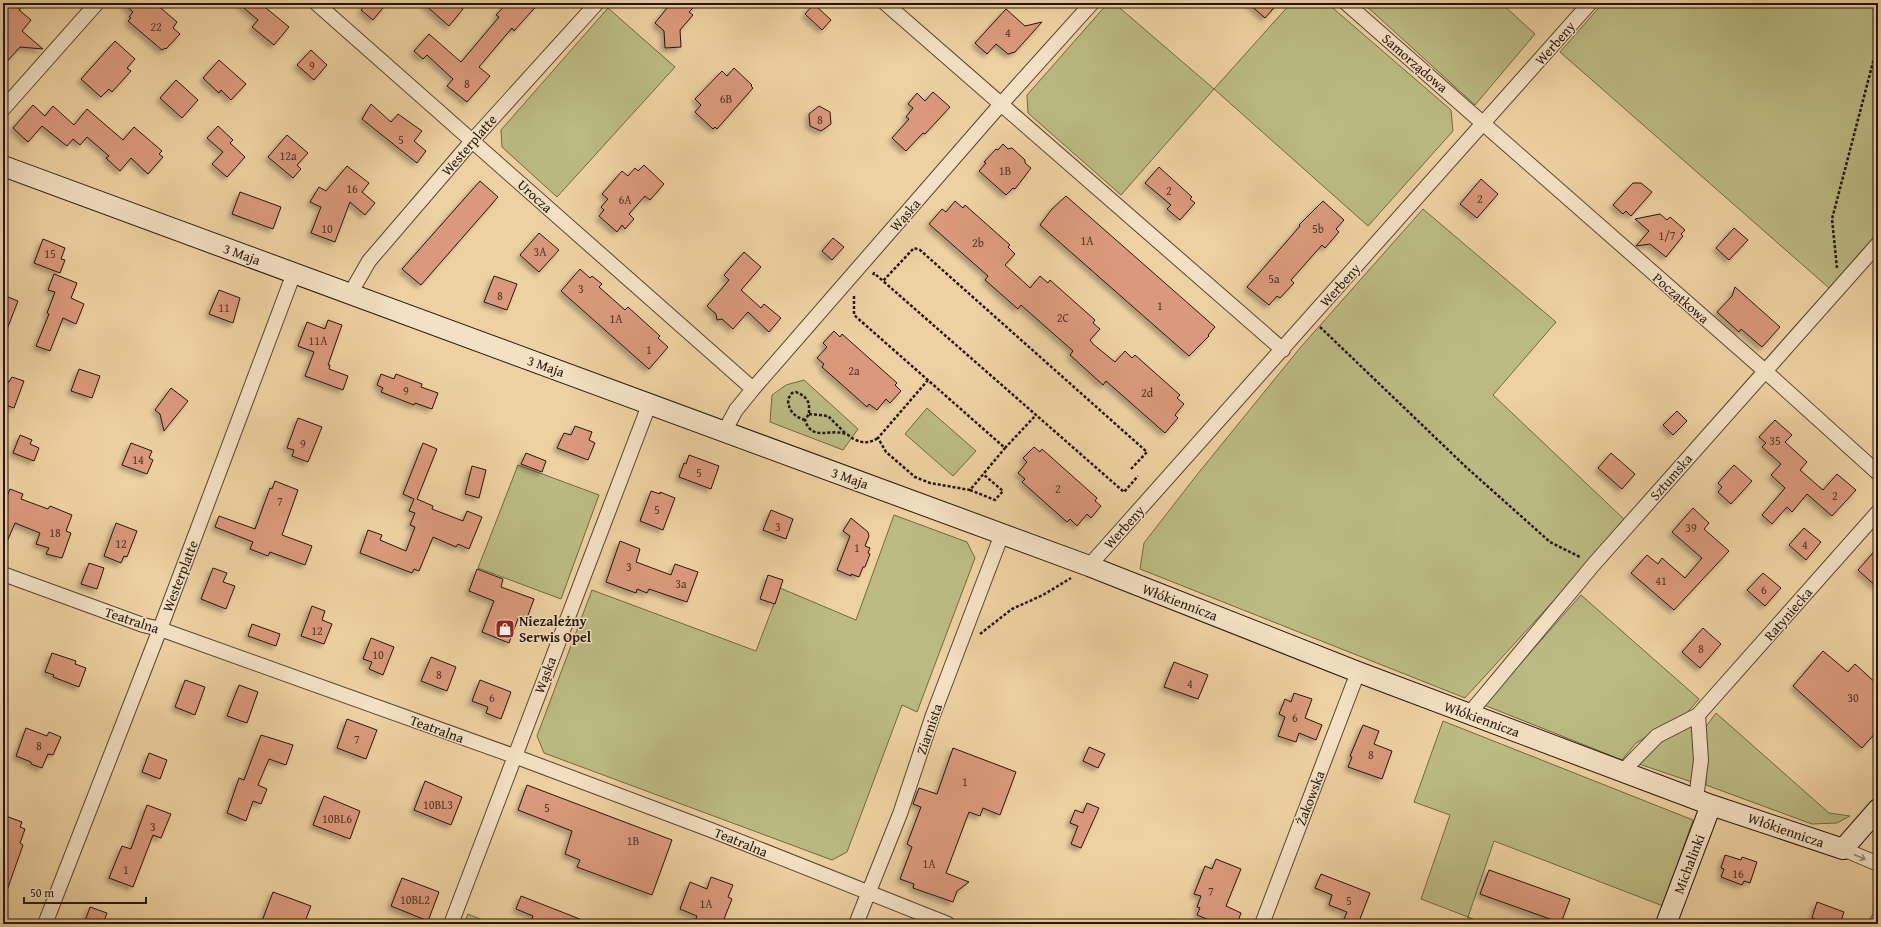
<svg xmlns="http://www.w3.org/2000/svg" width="1881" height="927" font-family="'Gentium Book Plus',serif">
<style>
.green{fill:#bbba83;stroke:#706846}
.building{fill:#da997b;stroke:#26150a;filter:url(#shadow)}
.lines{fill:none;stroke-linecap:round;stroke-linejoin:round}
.street-casing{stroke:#584430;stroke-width:16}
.secondary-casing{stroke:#26150a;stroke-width:22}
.path{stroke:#26150a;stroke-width:2.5;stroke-dasharray:3 2;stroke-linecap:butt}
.street{stroke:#f4e1c3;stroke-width:14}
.secondary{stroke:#f4e1c3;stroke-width:20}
.oneway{stroke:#978570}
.labels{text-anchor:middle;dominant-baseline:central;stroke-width:3;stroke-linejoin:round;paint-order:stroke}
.number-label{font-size:12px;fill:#533626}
.street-label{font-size:14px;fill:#26150a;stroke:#f4e1c3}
.poi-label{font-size:14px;font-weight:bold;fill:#26150a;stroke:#f4e1c3;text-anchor:start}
</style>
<defs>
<filter id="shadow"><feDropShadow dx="-3.5" dy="3.5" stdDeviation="2" flood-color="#0004"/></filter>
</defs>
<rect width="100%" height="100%" fill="#eed1a2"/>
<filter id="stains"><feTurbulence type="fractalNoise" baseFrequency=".005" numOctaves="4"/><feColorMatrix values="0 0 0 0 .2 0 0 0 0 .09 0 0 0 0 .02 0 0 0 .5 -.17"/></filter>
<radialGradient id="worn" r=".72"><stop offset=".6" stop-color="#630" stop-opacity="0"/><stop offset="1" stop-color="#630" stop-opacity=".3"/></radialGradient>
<path class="green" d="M1108,3H1114L1214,89L1291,3H1327L1451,110L1453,131L1368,226L1214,89L1121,195L1028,113L1027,95Z
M1363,3H1501L1535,34L1475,105Z
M1603,3H1878V232L1829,288L1560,52Z
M608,8L675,67L557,197L502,147L501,130Z
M1423,209L1556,322L1493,395L1626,521L1465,698L1140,569L1144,543L1196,476L1300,348Z
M804,380L858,429L843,450L770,422L772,395L786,385Z
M927,408L976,451L953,476L905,434Z
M518,465L599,495L561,599L478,568Z
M894,515L967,542L975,558L917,712L902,705L847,852L832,860L544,753L537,736L592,590L756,651L780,588L856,620Z
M1581,595L1699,699L1685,715L1636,743L1622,760L1484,705Z
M1716,713L1829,813L1850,816L1837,823L1812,824L1706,785L1705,728Z
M1443,721L1693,820L1663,906L1494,841L1468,917L1485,924H1465L1468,917L1421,899L1450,815L1414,802Z
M1690,725C1700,742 1694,764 1692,782L1636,763L1660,740Z
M468,914L492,924H464Z"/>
<path class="building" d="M3,3H25L19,10L31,20L22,31L43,49L20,47L3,66Z
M123,3H155L177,22L173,28L180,34L166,49L165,48L162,50L128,21L131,18L129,17L133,12Z
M238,3H260L289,27L274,45L252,27L258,20Z
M367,3H387L373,20L361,10Z
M423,3H456L463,9L449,26Z
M507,3H539L514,31L512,28L479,67L490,76L467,102L447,86L453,79L427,55L423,59L414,51L429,34L461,62L499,17L496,15Z
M671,3H698L689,12L693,15L680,30L681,47L665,48L664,31L655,23Z
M1248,3H1278L1265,18Z
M814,4L831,20L822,30L805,14Z
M1006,9L1025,26L1042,22L1015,52L1008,54L996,44L987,54L975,43Z
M115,41L135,59L127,68L131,71L112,92L109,89L101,97L81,79Z
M311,50L327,65L314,80L297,65Z
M219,60L246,84L231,100L221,90L219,93L203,78Z
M734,68L752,85L751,86L753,88L717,129L715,127L713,129L695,112L701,105L695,99L722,71L727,76Z
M176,80L198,100L182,118L160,98Z
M933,92L950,107L925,134L923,133L906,151L892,138L909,119L906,117L913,108L908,104L917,93L925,101Z
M371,104L391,122L398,114L422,131L414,141L426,151L417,163L362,119Z
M33,105L45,116L53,106L74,125L87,109L123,140L134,127L162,151L159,154L163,157L148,174L131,158L120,171L106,158L109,156L87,137L80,145L73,139L67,146L42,126L28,142L13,128Z
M819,106L830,112L831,124L821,131L810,126L809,114Z
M218,126L233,140L230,143L245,157L227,177L212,164L223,152L207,138Z
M287,135L308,153L297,165L301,169L293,178L268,157Z
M1003,144L1008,149L1012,148L1025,160V163L1031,168L1015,189L1013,188L1006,195L979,171L986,163L984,162L996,149L998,150Z
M644,165L664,184L650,200L645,196L629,214L634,219L625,229L622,225L617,232L599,216L604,210L601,207L608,199L602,194L622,171L628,176L635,168L638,171Z
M347,166L369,183L362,192L375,203L365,215L350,202L335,242L311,233L321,207L310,202L319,187L326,191Z
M1159,167L1192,197L1190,199L1195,203L1180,220L1167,209L1171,205L1145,183Z
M1481,179L1498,194L1477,218L1460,204Z
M480,181L498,197L421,285L402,269Z
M1633,183H1641L1652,192L1631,216L1626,211L1623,214L1613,205Z
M240,192L281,207L273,229L232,214Z
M1066,196L1215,327L1208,335L1209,336L1189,356L1040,225L1051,210Z
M955,201L963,208L965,205L1010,245L1008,247L1015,254L1005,265L1026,284L1030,288L1040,276L1048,283L1050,280L1095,320L1093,323L1100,329L1090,340L1093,344L1115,362L1125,351L1132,358L1135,355L1180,395L1177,398L1184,404L1175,415L1178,418L1165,433L1106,381L1103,385L1070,355L1073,351L1021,305L1018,309L985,280L988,276L929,224L942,209L946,212Z
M1323,201L1344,220L1336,229L1339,232L1325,248L1322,245L1291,280L1294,283L1280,298L1277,296L1269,305L1247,287L1300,226L1299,225Z
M1660,214L1667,220L1670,217L1685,230L1681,234L1683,236L1666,257L1650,244L1636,246L1649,231L1635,219Z
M1734,228L1748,240L1729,260L1716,248Z
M539,233L559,250L539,272L520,255Z
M833,238L844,247L832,260L822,251Z
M43,239L65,248L61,259L65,260L60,273L34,263Z
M744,252L761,267L741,290L761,308L764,304L781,318L769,332L748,312L733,329L722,319L717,320L716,314L707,306L729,280L724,275Z
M580,269L590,278L592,276L602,284L599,287L625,310L628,307L660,336L658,338L668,347L649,369L561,291Z
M54,274L77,283L71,298L84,304L76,324L63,318L50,351L36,346L49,314L47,313L55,292L48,290Z
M494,276L517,284L507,310L484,302Z
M1735,287L1780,327L1762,347L1741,329L1739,332L1717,312L1732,296Z
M219,290L240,298L233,323L209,314Z
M3,295L18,301L4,337H3Z
M328,320L342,325L328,365H330L329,369L348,376L343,390L305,376L314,352L298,346L307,322L325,329Z
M834,331L840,337L842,334L897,383L895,385L901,391L890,403L886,399L877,410L869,404L867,407L822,367L824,364L817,358L827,347L823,343Z
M79,369L100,376L92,398L71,391Z
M381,374L394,379L396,374L422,384L421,387L438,393L432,409L415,403L414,405L381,392L383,388L377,385Z
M12,377L24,381L14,408L3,404V380L9,382Z
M171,388L188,401L164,431L160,414L155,410Z
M1677,411L1687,421L1673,435L1663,425Z
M298,418L322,427L308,462L292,456L294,450L287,448Z
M1775,420L1792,435L1785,442L1807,462L1800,470L1823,490L1837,474L1856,490L1832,516L1807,494L1792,512L1787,507L1772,524L1762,515L1785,488L1771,475L1781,464L1762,447L1766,443L1759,437Z
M575,426L592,432L589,440L595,443L588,460L557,448L564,433L571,435Z
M20,435L32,440L30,444L39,448L34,461L13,453Z
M131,443L152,451L149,458L153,460L147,474L122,465Z
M423,443L437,449L417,499L433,506L432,509L463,521L467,511L482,517L469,549L458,544L456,547L433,537L419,571L414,569L412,573L360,553L368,530L382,535L380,540L406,551L415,527L410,525L415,513L409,511L414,499L403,494Z
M1034,447L1040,452L1042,449L1097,498L1095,501L1101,506L1091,518L1087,514L1077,526L1070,519L1067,522L1022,482L1025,479L1018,473L1027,462L1023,458Z
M526,453L546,461L542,472L521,464Z
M1611,453L1635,474L1622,489L1598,468Z
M689,455L719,466L711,489L679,477L684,463L686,464Z
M1734,465L1752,481L1731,504L1718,492L1722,487L1718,483Z
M472,466L486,470L479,498L465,494Z
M275,481L298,490L282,535L312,546L305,565L270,552L268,556L250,549L253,542L215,527L219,516L255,529L270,488L272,489Z
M10,489L23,494L21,499L48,509L50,506L72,515L66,531L71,533L62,558L46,554L49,548L36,544L40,533L15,523L3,551V506Z
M651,491L660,494V492L675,498L663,530L640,521Z
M1693,508L1709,523L1704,529L1729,551L1674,610L1631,573L1647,555L1658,564L1662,558L1685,578L1702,558L1672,532Z
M771,510L793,519L786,539L763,530Z
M851,518L868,532L869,536L865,546L870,548L868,553L870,554L865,567H863L859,577L851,574V576L837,570L850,536L843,531Z
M116,523L137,531L127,557L124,556L121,563L104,556Z
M1804,528L1821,542L1806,560L1789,545Z
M620,541L640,549L636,562L671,575L675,564L698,572L687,602L649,589L647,593L637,589L636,593L606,582Z
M1878,547V588L1858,570Z
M89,563L104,568L97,589L81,584Z
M213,568L227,573L223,582L235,586L226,609L201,599Z
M477,569L503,579L501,587L534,599L527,618L519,616L509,643L482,632L494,601L469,591Z
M1763,573L1781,588L1765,606L1747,590Z
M768,575L783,580L775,604L760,599Z
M312,606L325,611L322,620L332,624L324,644L301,636Z
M252,624L280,634L276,646L248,636Z
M1703,628L1721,644L1700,668L1682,652Z
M371,638L394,647L383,675L369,669L372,662L363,659Z
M1823,651L1848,672L1855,664L1878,685V730L1862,748L1793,686Z
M52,653L76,661L75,664L86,668L79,687L53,677L54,675L45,672Z
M431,657L456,667L447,691L421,681Z
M1174,662L1208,675L1198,699L1164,687Z
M185,680L205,687L195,715L175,707Z
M480,680L511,692L501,719L486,713L488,707L472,701Z
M239,685L258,692L247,723L227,716Z
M1294,693L1312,699L1305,718L1322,725L1316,740L1299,733L1296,742L1278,736L1285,717L1279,714L1285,699L1291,702Z
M347,719L377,730L366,759L337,748Z
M1363,725L1379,731L1374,744L1392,751L1382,779L1348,767L1352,757L1350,756Z
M26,728L47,736L49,732L61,737L53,755L48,754L42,768L31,764V762L16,756Z
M261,735L293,745L286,765L269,759L258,785L267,789L261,804L253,801L246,821L227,813L239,778L244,780Z
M1089,747L1105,754L1098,768L1083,761Z
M953,748L1016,772L1000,815L983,808L980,816L969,812L946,873L969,882L957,891L953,902L913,888L914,884L900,879L912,847L907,844L921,807L913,804L919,788L937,794Z
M149,753L167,760L160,779L142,772Z
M425,781L462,797L451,825L414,810Z
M527,785L672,840L652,895L577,867L580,860L565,854L572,831L518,810Z
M324,796L360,811L350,839L313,825Z
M1087,803L1099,808L1081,848L1071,844L1078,826L1070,823L1075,810L1083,813Z
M147,805L171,814L161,838L153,835L133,887L109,878L122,846L131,849Z
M3,815L22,822L20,827L25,829L20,843L23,845L5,896H3Z
M1725,855L1741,860L1742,857L1757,862L1750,883L1744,881L1742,885L1721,877L1724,869L1721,868Z
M1216,859L1241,869L1226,906L1241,913L1237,924H1219L1197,915L1200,908L1197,907L1201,896L1194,894L1205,866L1212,869Z
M1489,870L1570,899L1561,923L1480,894Z
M1321,874L1370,893L1358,924H1342L1347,912L1329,905L1332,895L1315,888Z
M711,877L733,885L728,897L732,899L722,924H694L697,916L680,909L690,882L707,889Z
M402,878L439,892L428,921L391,906Z
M273,892L311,906L304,924H271L262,921Z
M521,896L590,923V924H530L533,916L516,909Z
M1817,902L1844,912L1840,924H1815L1817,920L1812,918Z
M90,907L107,913L103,924H84Z"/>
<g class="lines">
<g class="street-casing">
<path id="street" d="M316,3L753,389
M885,3L1283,350
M1346,3L1765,371L1878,473
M3,109L97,3
M350,294L369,261L472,141L597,3
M724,432L736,410L753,389L994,112L1092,3
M1089,566L1590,3
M3,574L143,625L160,629L514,756L711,830L948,924
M1469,714L1594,564L1878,244
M1623,771L1657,736L1698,715
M1696,799L1701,760L1698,715L1878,512
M1843,849L1878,864
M45,924L160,629L294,273
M451,924L649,405
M856,924L900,814L933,715L1002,534
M1262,924L1358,672
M1876,924L1878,920"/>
</g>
<g class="secondary-casing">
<path id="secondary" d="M3,166L1089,566L1358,672L1711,805L1843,849L1878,809
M1666,924L1711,805"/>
</g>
<path class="path" d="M1837,268L1832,219L1878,43
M873,275L874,273L883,281
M854,296V315L1005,448L1036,415
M1320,327L1466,467L1550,542L1580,557
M928,380L878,438L886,452L915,477L930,483L970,490L1005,448
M809,414L828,416L846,434
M805,420C795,417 788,411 788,399L792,393L796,392L804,396L809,403V414L805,420C812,442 830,428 846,434C849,435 851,438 854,439C863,444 870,443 878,438
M1131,469L1147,452L920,250L914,248L883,281L1124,492L1138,476
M970,490L995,500L1003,491L983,474
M980,634L1012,609L1043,595L1071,578"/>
<use href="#street" class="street"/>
<use href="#secondary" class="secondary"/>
</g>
<defs><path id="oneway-shaft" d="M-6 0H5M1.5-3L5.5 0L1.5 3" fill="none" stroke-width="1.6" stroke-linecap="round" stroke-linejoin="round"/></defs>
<use class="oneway" href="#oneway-shaft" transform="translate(1860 857) rotate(23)"/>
<defs>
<g id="shop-square" transform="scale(1)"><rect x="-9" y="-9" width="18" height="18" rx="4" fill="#8f2418" stroke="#f4e1c3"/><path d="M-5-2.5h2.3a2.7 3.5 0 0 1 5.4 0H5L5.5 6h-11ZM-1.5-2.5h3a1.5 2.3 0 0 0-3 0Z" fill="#fff"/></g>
</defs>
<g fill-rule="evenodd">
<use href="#shop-square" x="505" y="629"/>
</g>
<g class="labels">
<g class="number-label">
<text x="156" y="26">22</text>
<text x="1008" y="32">4</text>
<text x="312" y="65">9</text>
<text x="467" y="83">8</text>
<text x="726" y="98">6B</text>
<text x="820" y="119">8</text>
<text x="401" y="139">5</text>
<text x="288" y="155">12a</text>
<text x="1005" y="170">1B</text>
<text x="352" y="188">16</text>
<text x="1169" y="190">2</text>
<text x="1480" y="198">2</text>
<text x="625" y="199">6A</text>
<text x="327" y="228">10</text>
<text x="1318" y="228">5b</text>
<text x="1667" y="235">1/7</text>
<text x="1087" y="240">1A</text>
<text x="978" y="242">2b</text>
<text x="540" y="251">3A</text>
<text x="50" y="253">15</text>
<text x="1274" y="278">5a</text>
<text x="581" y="288">3</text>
<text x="500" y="295">8</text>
<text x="1160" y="305">1</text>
<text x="224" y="307">11</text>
<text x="1063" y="317">2C</text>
<text x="616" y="318">1A</text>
<text x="318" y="340">11A</text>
<text x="649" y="349">1</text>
<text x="854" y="370">2a</text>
<text x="406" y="390">9</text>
<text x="1147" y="392">2d</text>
<text x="1775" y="440">35</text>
<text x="303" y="443">9</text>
<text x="138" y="459">14</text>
<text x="699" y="472">5</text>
<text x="1058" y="488">2</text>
<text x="1835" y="495">2</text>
<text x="280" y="501">7</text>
<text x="657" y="509">5</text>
<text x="778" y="526">3</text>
<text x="1691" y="527">39</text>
<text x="55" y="532">18</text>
<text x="121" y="543">12</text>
<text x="1805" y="544">4</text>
<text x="857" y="547">1</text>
<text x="629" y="566">3</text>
<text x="1661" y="580">41</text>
<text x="681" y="583">3a</text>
<text x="1764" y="589">6</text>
<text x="317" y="630">12</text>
<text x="1701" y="648">8</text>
<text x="378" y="654">10</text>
<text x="439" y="674">8</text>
<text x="1190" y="683">4</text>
<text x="492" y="697">6</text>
<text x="1853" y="697">30</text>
<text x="1295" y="717">6</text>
<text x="357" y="739">7</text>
<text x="39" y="745">8</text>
<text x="1371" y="754">8</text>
<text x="965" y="781">1</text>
<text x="438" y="804">10BL3</text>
<text x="547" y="807">5</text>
<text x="337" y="818">10BL6</text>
<text x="153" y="826">3</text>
<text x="633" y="840">1B</text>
<text x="929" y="863">1A</text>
<text x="126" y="869">1</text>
<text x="1738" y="873">16</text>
<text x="1211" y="891">7</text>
<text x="415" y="899">10BL2</text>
<text x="1349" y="900">5</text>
<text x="706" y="903">1A</text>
</g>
<g class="street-label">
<text transform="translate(1555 43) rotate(-49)">Werbeny</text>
<text transform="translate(1415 63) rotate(41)">Samorządowa</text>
<text transform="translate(469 145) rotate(-49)">Westerplatte</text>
<text transform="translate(535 196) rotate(42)">Urocza</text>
<text transform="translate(905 215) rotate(-49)">Wąska</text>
<text transform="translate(242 254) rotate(20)">3 Maja</text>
<text transform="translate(1340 285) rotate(-48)">Werbeny</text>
<text transform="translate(1681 298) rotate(41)">Początkowa</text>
<text transform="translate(546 366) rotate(20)">3 Maja</text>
<text transform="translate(1671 477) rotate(-49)">Sztumska</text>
<text transform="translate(850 478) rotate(20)">3 Maja</text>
<text transform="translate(1124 527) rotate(-48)">Werbeny</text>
<text transform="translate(180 576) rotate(-69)">Westerplatte</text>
<text transform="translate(1180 602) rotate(21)">Włókiennicza</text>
<text transform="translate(1788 614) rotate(-49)">Ratyniecka</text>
<text transform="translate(132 620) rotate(18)">Teatralna</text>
<text transform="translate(545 675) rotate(-69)">Wąska</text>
<text transform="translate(1482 719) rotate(20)">Włókiennicza</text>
<text transform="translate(437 729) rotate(20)">Teatralna</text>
<text transform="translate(929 729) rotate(-71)">Ziarnista</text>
<text transform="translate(1310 798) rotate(-69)">Żakowska</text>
<text transform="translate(1786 830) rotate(19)">Włókiennicza</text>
<text transform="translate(741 842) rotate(22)">Teatralna</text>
<text transform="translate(1689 864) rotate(-69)">Michalinki</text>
</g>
<g class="poi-label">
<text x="519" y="621">Niezależny<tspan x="519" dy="16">Serwis Opel</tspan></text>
</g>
</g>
<rect width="1881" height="927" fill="none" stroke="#eed1a2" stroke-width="16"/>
<rect x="4" y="4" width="1873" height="919" fill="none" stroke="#26150a" stroke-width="2"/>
<rect x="8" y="8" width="1865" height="911" fill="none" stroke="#26150a"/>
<path d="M24 897v6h122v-6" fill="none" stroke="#26150a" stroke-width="2"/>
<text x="30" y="897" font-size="12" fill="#26150a" stroke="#f4e1c3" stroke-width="3" paint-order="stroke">50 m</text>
<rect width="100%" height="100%" filter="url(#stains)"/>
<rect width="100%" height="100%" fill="url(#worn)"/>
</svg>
